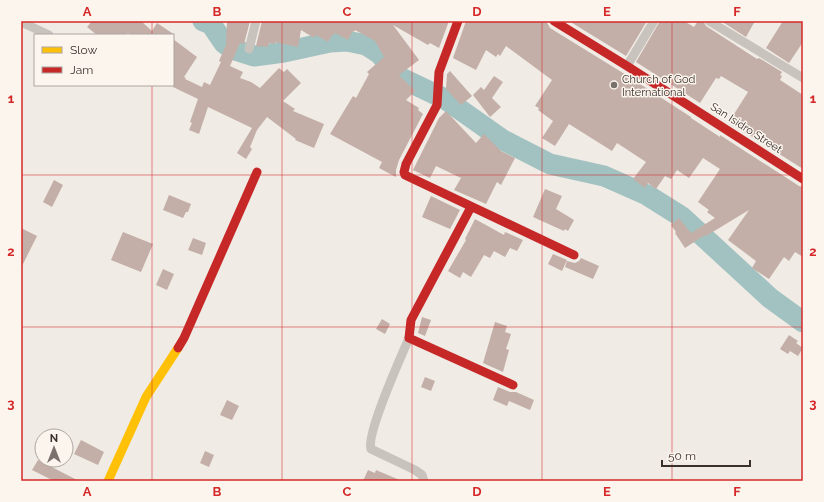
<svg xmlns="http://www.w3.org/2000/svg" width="824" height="502" font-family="Raleway,sans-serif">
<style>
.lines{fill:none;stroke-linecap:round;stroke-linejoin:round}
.river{stroke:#a1c2c1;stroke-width:21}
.building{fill:#c3afa7}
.street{stroke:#c9c3be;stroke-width:9}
.slow{stroke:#ffc107;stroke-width:9}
.jam{stroke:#c62828;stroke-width:9}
.grid{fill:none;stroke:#d62828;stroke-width:1;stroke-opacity:0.55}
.poi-dot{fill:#7a716c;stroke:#fbf5ee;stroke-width:1.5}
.labels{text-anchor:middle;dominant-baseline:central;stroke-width:3;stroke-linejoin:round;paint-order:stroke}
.poi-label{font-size:11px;fill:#3b302b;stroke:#fbf5ee;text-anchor:start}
.street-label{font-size:11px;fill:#3b302b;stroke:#fbf5ee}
.neatline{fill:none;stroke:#d62828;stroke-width:1.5}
.grid-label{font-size:13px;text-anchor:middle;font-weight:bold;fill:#d62828}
</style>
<rect width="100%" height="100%" fill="#f0ebe5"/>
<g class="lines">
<path class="river" d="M203,21L211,24L224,43L232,49L254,56L284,52L330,42L347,41L366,45L380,54L399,77L445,99L503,140L550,164L604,176L647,195L682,217L770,298L803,322"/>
</g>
<path class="building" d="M92,21H141L152,31L157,23L175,35H130L128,33L126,35H97L87,27Z
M227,21H250L244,44L240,43L230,66L243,72L240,78L251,82L260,88L279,68L284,72L287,69L301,83L283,101L295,109L293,111L324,124L314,148L295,140L296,139L267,117L257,130L250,147L252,149L246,159L237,153L252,128L208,107L199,134L189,130L192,123L190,122L198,99L173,87V39L197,57L184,77L186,78L185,79L202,87L204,82L210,85L221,62L219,61L226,45Z
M262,21H449L439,48L430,43L428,45L393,25L419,60L399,75L415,91L406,100L419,108L418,110L423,114L399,160L396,170V177L379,168L382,162L330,134L353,96L356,98L369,74L367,72L384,57L375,41L355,30L354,32L353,31L348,40L335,33L334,35L333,34L328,42L316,35L314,38L301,30L298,47L275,42V44L269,43L268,47L260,46V47L256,46Z
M466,21H546L550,28L623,73L691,117V118L720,137V135L799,186L803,187V257L795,252L789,261L784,257L769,279L752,268L756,261L728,240L749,210L706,236L705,235L685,248L675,233L676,232L671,225L679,218L691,233L715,218L707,212L709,210L698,202L720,169L703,158L689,178L677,170L671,179L665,176L656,189L648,183L645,188L633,179L646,162L617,143L612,151L569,124L555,146L542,138L553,121L538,110L539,108L535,106L552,80L506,46L500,56L498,54L496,57L486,50L476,70L453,58Z
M569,21H647L626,56Z
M660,21H684L694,27L698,21H703L706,26L757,59L759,58L782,72L780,75L782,76L780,80L803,95V169L729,122L748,92L721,76L719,79L716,78L700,103L636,62Z
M721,21H755L746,37Z
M783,21H803V42L789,63L766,48Z
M450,71L472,96L461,105L446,89L447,74Z
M494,76L503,82L492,98L501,107L490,117L473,95L481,87L484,90Z
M446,111L476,143L484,134L501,151L515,158L501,185L497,182L486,204L454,190L461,178L436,166L430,178L413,170L439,118Z
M54,180L63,185L52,207L43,202Z
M545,189L562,196L556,209L574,220L568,231L565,229L564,231L533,217Z
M169,195L191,204L188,212H186L183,218L163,210Z
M431,196L460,210L450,229L422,217Z
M475,219L504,235L505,232L523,240L517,251L510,248L505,257L494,251L490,258L484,255L471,277L463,272L460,278L448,271L466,240L465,239Z
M21,228L37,236L21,268Z
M123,232L153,244L141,272L111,260Z
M193,238L206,243L202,255L188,250Z
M553,254L567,260L562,271L548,264Z
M581,258L599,266L593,279L565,267L567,261L575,263L579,261Z
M163,269L174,274L167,290L156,285Z
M422,317L431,320L425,336L418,333Z
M382,319L390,324L385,334L376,329Z
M495,322L507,326L505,332L511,334L506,349L509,350L503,372L483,363Z
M789,335L798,341L796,343L803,348L798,356L790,351L788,354L780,349Z
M425,377L435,381L431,391L421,387Z
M498,387L510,392H516L534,400L530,410L509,401L507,406L493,400Z
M227,400L239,406L232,420L220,415Z
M81,440L104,452L98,465L74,454Z
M205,451L214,455L209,467L200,463Z
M38,460L79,481H54L32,470Z
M368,470L375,473L376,470L402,481H363Z"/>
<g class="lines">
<path class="street" d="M709,21L803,78
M21,22L49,35
M249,49L256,21
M627,66L654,21
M409,338C401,357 366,434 371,449L415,470L422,475L424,481"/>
<path class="slow" d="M108,481L146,397L178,348"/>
<path class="jam" d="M458,21L439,72L437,105L406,164L404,172L405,175L574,255
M554,21L627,66L803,179
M471,207L411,320L409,338L513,385
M178,348L184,338L257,172"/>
</g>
<path class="grid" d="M152,21V35M282,21V481M412,21V481M542,21V481M672,21V481M152,85V481M21,175H803M21,327H803"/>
<circle class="poi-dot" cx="614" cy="85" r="4"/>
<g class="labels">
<g class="poi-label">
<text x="622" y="79">Church of God<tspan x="622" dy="13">International</tspan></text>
</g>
<g class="street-label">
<text transform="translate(746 128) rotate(33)">San Isidro Street</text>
</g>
</g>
<rect width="824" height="502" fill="none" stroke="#fbf5ee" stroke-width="44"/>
<rect x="34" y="34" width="140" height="52" fill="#fbf5ee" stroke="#aea6a0"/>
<rect x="42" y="47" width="20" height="6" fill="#ffc107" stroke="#aea6a0"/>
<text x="70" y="54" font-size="12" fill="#3b302b">Slow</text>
<rect x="42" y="67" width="20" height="6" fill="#c62828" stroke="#aea6a0"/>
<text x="70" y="74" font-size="12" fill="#3b302b">Jam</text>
<g transform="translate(54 448)"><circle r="19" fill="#fbf5ee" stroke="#aea6a0"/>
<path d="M0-3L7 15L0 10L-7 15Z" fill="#7a716c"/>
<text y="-6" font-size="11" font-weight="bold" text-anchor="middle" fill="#3b302b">N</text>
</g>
<path d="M662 460v6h88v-6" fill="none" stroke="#3b302b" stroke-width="2"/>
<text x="668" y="460" font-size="12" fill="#3b302b" stroke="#fbf5ee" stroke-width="3" paint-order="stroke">50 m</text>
<rect x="22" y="22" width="780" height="458" class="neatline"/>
<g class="grid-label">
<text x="87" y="16">A</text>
<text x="217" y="16">B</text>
<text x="347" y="16">C</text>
<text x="477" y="16">D</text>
<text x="607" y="16">E</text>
<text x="737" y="16">F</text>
<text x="11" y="103">1</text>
<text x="813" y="103">1</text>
<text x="11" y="256">2</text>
<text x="813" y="256">2</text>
<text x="11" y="408">3</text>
<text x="813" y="408">3</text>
<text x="87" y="496">A</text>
<text x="217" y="496">B</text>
<text x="347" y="496">C</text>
<text x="477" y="496">D</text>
<text x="607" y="496">E</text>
<text x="737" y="496">F</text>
</g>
</svg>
